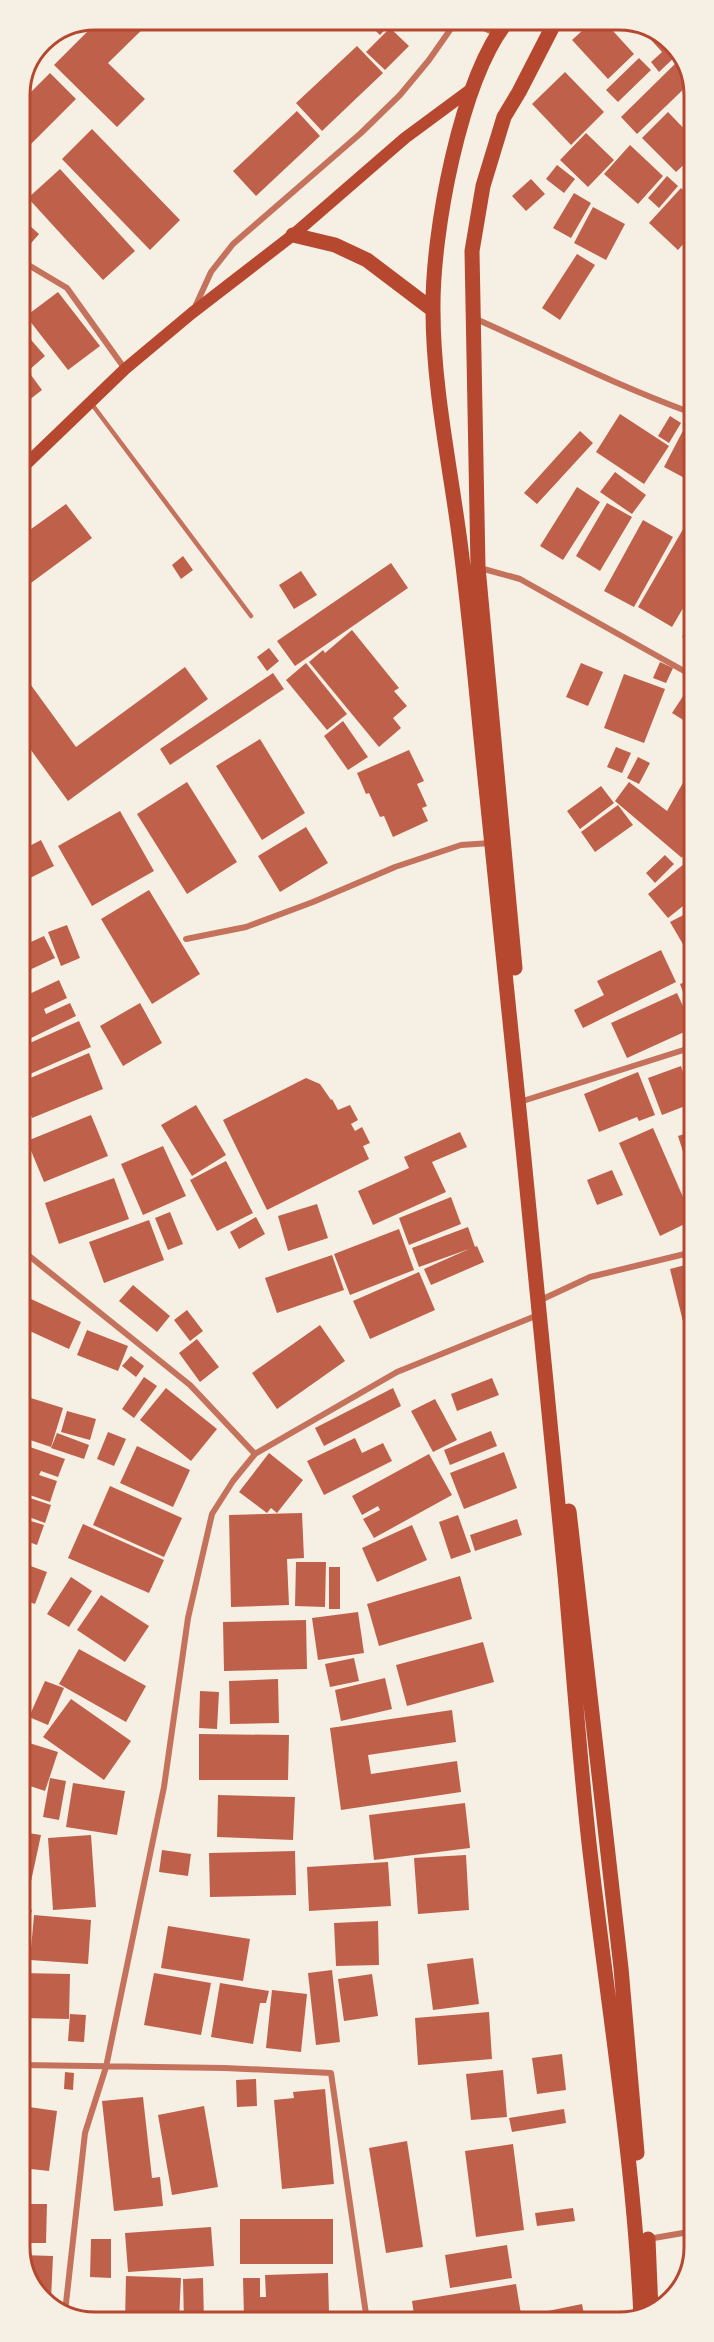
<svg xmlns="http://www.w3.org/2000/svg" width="714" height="2342" font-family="Roboto,sans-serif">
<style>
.building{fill:#bf614a}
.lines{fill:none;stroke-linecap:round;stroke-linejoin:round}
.service{stroke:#c5725c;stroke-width:4.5}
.minor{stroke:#c5725c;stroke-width:6}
.secondary{stroke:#b5482f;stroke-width:12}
.primary{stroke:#b5482f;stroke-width:15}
.rim{fill:none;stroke:#b5482f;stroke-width:3}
</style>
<rect width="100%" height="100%" fill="#f6efe4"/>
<path class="building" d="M99,20H152L108,63L145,99L117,127L54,65Z
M364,20H394L380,35Z
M594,20H603L634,54L608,79L572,40Z
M390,28L409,46L385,70L366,52Z
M647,29L668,38L678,54L659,72L651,62L662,52L644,32Z
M357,46L383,73L322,131L296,103Z
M639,58L651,70L618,102L606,90Z
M681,58L692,76V81L637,134L621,117Z
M565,72L604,112L571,145L532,104Z
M50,73L76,99L20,155V103Z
M297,111L320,136L256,196L233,171Z
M668,112L692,137V157L676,172L642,138Z
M92,129L180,220L150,250L62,159Z
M586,133L614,160L588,187L560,160Z
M630,145L663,176L638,204L604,174Z
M557,165L575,179L564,193L546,179Z
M60,169L135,251L103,280L28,198Z
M667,176L678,186L659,208L648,198Z
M531,179L545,194L526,211L512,196Z
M681,188L692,198V234L678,250L649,223Z
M574,193L591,203L571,238L553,228Z
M593,207L625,224L606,260L574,243Z
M20,217L39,234L20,256Z
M577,254L595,265L560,320L542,308Z
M58,292L100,346L68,370L26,316Z
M20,327L45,356L20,378Z
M31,375L42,390L20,407V383Z
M620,414L669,446L644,484L596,452Z
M670,416L681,423L669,443L658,436Z
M687,423L692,425V482L664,467Z
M580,431L593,443L537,504L524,493Z
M615,472L646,495L632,514L600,492Z
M577,487L600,502L563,560L540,546Z
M607,503L632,517L600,571L576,556Z
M66,504L92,538L20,591V537Z
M643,520L673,537L634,607L604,591Z
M686,524L693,528V591L672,627L638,607Z
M183,556L193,570L181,579L172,565Z
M391,563L408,588L295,666L277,641Z
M301,571L317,595L294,609L279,585Z
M693,616V643L682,637Z
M352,630L399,688L394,691L407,706L393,718L401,728L379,747L309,662L323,650L325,653Z
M269,648L279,661L267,671L257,657Z
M660,662L673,668L666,683L653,678Z
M306,663L347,714L327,730L286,680Z
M581,663L603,672L588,706L566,697Z
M185,667L208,699L68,801L20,735V670L76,747Z
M273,673L284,689L170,765L160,749Z
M624,674L665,689L644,743L604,728Z
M691,684L693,685V726L672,713Z
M343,721L368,757L348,770L324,736Z
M260,739L305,813L262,840L216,766Z
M616,747L631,753L622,773L607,767Z
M409,750L424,781L417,784L427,806L422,808L428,821L393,837L384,816L380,817L369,793L366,794L357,773Z
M638,757L650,763L639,784L627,778Z
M693,765V828L682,858L615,801L629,782L667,811Z
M187,782L237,862L187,894L137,814Z
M601,786L614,803L580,829L567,811Z
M618,805L633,825L595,852L581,832Z
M120,811L154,871L92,906L58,846Z
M306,827L328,863L280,892L258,856Z
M41,840L54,866L20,883V851Z
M665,855L674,864L655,883L646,873Z
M685,863L693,872V898L668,918L648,894Z
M149,890L200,974L152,1004L101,919Z
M693,910V945L691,942L684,946L670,922Z
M67,925L80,958L61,966L48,932Z
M44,936L55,958L21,974L20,947Z
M661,950L676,982L583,1028L574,1010L604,995L597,981Z
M693,979V1018L680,984Z
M59,980L67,998L44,1009L46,1014L70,1003L76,1016L21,1043V998Z
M677,993L693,1028L627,1058L611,1023Z
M140,1003L162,1043L123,1066L100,1026Z
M79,1021L91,1047L21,1078V1047Z
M89,1053L103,1089L32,1118L21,1089V1082Z
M681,1066L693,1103L662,1115L648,1078Z
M638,1072L655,1115L639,1121L637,1117L599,1132L584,1094Z
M306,1078L320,1084L331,1100L332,1099L338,1110L350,1105L358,1120L351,1124L355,1131L362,1127L370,1143L363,1146L369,1159L267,1210L223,1120Z
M196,1105L226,1155L192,1176L161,1125Z
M91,1115L108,1156L44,1182L27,1141Z
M653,1128L693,1220L660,1236L619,1143Z
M693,1131V1183L678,1136Z
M460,1132L467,1147L432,1162L446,1192L373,1225L358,1191L409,1168L404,1157Z
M163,1146L186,1196L143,1215L121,1164Z
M226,1161L253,1213L217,1231L190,1180Z
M612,1170L623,1195L597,1205L587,1180Z
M114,1178L129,1219L59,1244L45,1203Z
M451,1197L461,1224L409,1245L399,1218Z
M317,1204L328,1238L288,1251L278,1216Z
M170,1212L183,1244L168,1250L155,1218Z
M256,1217L265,1234L239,1249L230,1232Z
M149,1220L164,1260L104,1283L89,1242Z
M468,1227L475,1247L477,1246L484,1262L431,1285L424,1269L469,1249L419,1267L412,1248Z
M399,1229L414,1270L350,1295L334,1254Z
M332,1255L344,1290L277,1313L265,1278Z
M693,1263V1362L670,1269Z
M419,1272L435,1310L370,1339L353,1301Z
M133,1285L170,1316L157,1332L119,1301Z
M31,1299L81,1322L69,1349L21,1327V1321Z
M187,1310L203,1331L190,1341L174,1320Z
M320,1325L345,1361L277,1409L252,1373Z
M87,1330L128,1346L118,1371L77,1355Z
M197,1339L219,1367L200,1382L179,1353Z
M131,1356L144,1366L136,1377L122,1366Z
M144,1377L157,1386L134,1418L122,1409Z
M492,1378L499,1395L457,1411L451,1394Z
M166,1388L217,1429L191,1461L140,1420Z
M393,1388L401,1406L324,1446L315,1428Z
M21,1395L63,1408L51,1447L21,1437Z
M435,1399L457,1440L433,1452L411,1411Z
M67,1411L96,1419L90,1440L61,1432Z
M491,1431L497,1446L450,1465L444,1450Z
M108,1432L126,1439L114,1466L97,1459Z
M57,1433L89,1445L84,1459L51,1448Z
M355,1438L362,1453L383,1443L392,1461L324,1495L307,1461Z
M21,1444L65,1459L58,1477L41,1471L39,1475L57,1481L50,1502L21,1492Z
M137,1446L190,1470L173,1507L120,1483Z
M504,1452L517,1488L464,1509L450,1473Z
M269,1453L303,1480L277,1513L271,1508L267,1513L239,1492Z
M429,1454L452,1495L374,1538L363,1519L380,1510L378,1506L362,1515L352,1496Z
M694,1481V1499L687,1500L685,1482Z
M110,1486L182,1518L164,1557L93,1525Z
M21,1495L51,1505L45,1523L21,1514Z
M302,1513L304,1558L287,1559L289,1605L231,1607L229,1515Z
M458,1515L471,1552L451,1559L439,1522Z
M21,1518L44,1525L37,1545L21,1539Z
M517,1519L522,1535L475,1551L470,1535Z
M83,1524L164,1560L149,1593L68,1558Z
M412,1525L427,1560L377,1582L362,1548Z
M296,1562H326L325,1607L295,1606Z
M25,1564L47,1572L35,1604L21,1599V1575Z
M329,1567H340V1609H329Z
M460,1576L472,1619L379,1646L367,1604Z
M71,1577L92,1591L69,1627L47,1614Z
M101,1595L149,1626L125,1662L77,1630Z
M358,1612L364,1653L318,1660L312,1618Z
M306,1620L307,1669L224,1671L223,1622Z
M483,1642L494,1682L407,1706L396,1665Z
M79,1649L146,1686L126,1722L59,1684Z
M354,1658L359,1681L330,1687L325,1664Z
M385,1678L392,1709L341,1721L335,1690Z
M278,1679L279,1723L230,1724L229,1681Z
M45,1681L64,1688L48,1725L29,1717Z
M200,1691L219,1692L217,1729L199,1728Z
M71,1699L131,1741L104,1780L43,1737Z
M21,1710L27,1712L22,1731H21Z
M452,1710L456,1742L368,1755L371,1774L457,1761L461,1792L341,1810L330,1728Z
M199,1734L289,1735L288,1780H199Z
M26,1742L58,1752L45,1791L21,1783V1757Z
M50,1778L66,1781L59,1820L43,1817Z
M73,1783L125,1791L117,1835L66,1827Z
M218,1795L295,1797L293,1840L217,1837Z
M465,1803L470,1848L374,1860L369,1815Z
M22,1832L41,1835L27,1900L22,1899Z
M91,1835L96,1907L53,1910L48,1838Z
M162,1850L191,1854L188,1876L159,1872Z
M295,1851L296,1895L210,1897L209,1853Z
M466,1855L469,1910L418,1914L414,1858Z
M388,1862L391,1906L309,1911L307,1867Z
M22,1907L32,1910L24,1937H22Z
M34,1915L91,1920L88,1964L30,1960Z
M378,1921L379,1965L336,1966L334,1923Z
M168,1926L250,1939L243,1981L161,1968Z
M473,1958L479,2004L433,2010L427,1964Z
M332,1970L340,2042L316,2045L308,1973Z
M22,1973L70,1974L69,2019L22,2018Z
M154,1973L211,1983L201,2035L144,2025Z
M372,1974L378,2016L344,2021L338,1979Z
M220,1983L269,1991L266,2003H260L253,2044L211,2037Z
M272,1990L307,1994L301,2052L266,2048Z
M489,2012L492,2059L418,2065L415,2018Z
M70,2014L86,2015L84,2042L68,2041Z
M562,2054L566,2090L537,2094L532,2058Z
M503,2070L507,2117L471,2120L466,2074Z
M65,2072L74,2073L73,2090L64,2089Z
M256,2079L257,2106L237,2107L236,2080Z
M325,2089L334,2184L282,2189L274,2100L294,2098L293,2092Z
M143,2097L152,2178L160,2177L163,2206L114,2211L102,2101Z
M204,2106L218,2187L172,2195L158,2115Z
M29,2107L57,2111L49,2171L22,2168Z
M564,2109L566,2123L512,2132L509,2118Z
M407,2141L423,2247L386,2253L369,2148Z
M513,2144L524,2230L476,2237L465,2151Z
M22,2204H47L46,2243H22Z
M573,2208L575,2221L537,2226L535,2213Z
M240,2219H333V2264H240Z
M211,2227L214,2266L128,2272L125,2233Z
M91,2239H111V2278L90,2277Z
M507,2245L512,2278L450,2288L445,2255Z
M22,2255L53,2256L51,2300L43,2299L22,2266Z
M328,2273L329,2313L244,2316L243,2278H260V2297H266L265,2275Z
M126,2276L181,2278L179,2322H125Z
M203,2278L204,2322H184L183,2279Z
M516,2284L522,2320L415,2321L412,2301Z
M582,2304L585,2320H539L538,2313Z"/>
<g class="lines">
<path class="service" d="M91,403L251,616"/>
<path class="minor" d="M469,20L496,34
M20,260L67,288L125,369
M195,307L211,272L233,244L361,133L400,95L429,60L457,20
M476,319C548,351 618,386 692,413
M480,568L520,579L693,676
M186,939L246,927L313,902L395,867L461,845L491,843
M526,1100L693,1047
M21,1246L23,1251L190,1385L255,1454
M545,1298L590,1277L693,1252
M22,2065L225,2068L331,2073L367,2321
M648,2239L683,2233H694
M65,2312L85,2133L106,2067L164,1787L188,1618L212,1514L233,1481L255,1454L397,1372L538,1315"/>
<path class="secondary" d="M20,470L125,369L192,313L293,235L405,138L474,87"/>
<path class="primary" d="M508,20C460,79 432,234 433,310C433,387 450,465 460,542C471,626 478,712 487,797C514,1056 540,1316 565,1575C573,1664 579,1754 589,1843C607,2001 634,2159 641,2318
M293,235L335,245L367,260L433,310
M515,968L478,567L472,251L483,186L504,117L519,92L556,20
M569,1511L621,1968L637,2153
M648,2239L651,2311"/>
</g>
<path d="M0 0H714V2342H0ZM95 30H619A65 65 0 0 1 684 95V2247A65 65 0 0 1 619 2312H95A65 65 0 0 1 30 2247V95A65 65 0 0 1 95 30Z" fill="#f6efe4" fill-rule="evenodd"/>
<path class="rim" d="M95 30H619A65 65 0 0 1 684 95V2247A65 65 0 0 1 619 2312H95A65 65 0 0 1 30 2247V95A65 65 0 0 1 95 30Z"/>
</svg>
